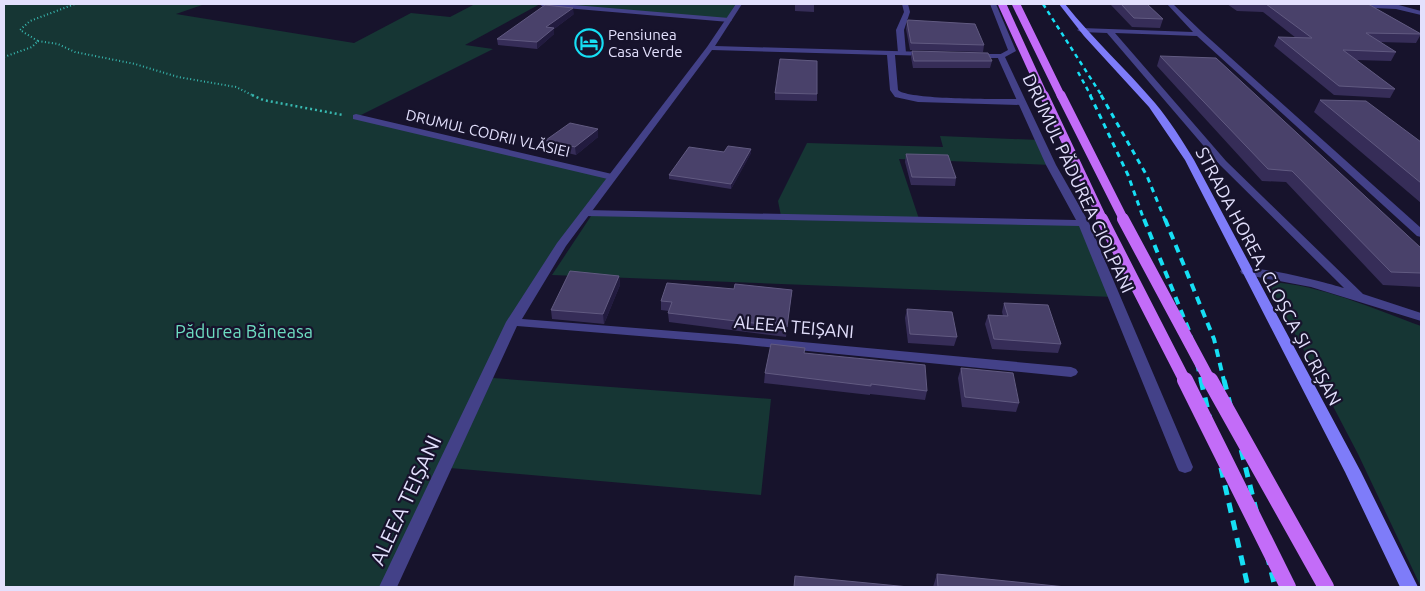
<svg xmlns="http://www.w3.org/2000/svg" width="1425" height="591" font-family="Ubuntu,sans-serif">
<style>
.green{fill:#163634}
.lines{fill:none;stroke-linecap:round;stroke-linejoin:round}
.path-far1{stroke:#38b9b1;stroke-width:2;stroke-dasharray:1 2.5;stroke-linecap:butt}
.path{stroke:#38b9b1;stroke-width:2.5;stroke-dasharray:2 3;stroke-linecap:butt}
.lane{fill:#434188;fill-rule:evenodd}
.street{fill:#434188;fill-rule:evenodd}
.secondary{fill:#7e7cf9;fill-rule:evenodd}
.rail-far3{stroke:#16dff4;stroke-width:2.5;stroke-dasharray:4.5 4;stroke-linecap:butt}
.rail-far2{stroke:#16dff4;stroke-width:3;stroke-dasharray:5.5 5;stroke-linecap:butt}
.rail-far1{stroke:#16dff4;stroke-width:4;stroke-dasharray:8 6;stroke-linecap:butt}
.rail{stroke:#16dff4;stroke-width:5;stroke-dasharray:10 8;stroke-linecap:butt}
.primary-bridge-far3{stroke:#c36cf8;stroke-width:8}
.primary-bridge-far2{stroke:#c36cf8;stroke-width:9}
.primary-bridge-far1{stroke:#c36cf8;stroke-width:12}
.primary-bridge{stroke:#c36cf8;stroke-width:16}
.wall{fill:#362d58}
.shaded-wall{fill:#221b3f}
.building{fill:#49416a;stroke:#615a81}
.labels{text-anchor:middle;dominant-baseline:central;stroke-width:4.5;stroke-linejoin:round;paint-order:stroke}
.far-poi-label{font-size:15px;fill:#e3e0fd;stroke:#17132c;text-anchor:start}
.far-street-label{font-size:15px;fill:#e3e0fd;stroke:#17132c}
.street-label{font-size:18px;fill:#e3e0fd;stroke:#17132c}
.park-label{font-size:18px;fill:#6ddcc0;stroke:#17132c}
.near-street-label{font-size:21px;fill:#e3e0fd;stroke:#17132c}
</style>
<rect width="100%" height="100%" fill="#17132c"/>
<path class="green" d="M4,4H205L176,14L354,43L411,13L450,17L475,4H540L465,45L493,49L357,117L612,177L513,322L390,587H4Z
M542,4H739L729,20Z
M940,136L1039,140L1051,165L899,159L919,219L1083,223L1114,297L552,275L593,213L781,216L778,201L807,143L943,147Z
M1268,282C1319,284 1373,309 1421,326V587L1358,454Z
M493,378L771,399L761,495L450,468Z"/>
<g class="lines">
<path class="path-far1" d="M38,41L58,44L75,52L135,64L178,77L236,87L254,96
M4,57L32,47L38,41L20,30L30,21L75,4"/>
<path class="path" d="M252,95L263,100L343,115"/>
<path class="lane" d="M539,4H562L729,18L732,20L729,22L542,6Z
M902,4H908L910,12L904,30L906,53L902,55L898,53L896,30L904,12Z
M990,4H996L1016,51L1005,57L1056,165L1089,223L1193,467L1191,471L1185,473L1179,471L1177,467L1079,226L585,216L580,213L585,210L1076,220L1046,165L997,56L1008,50Z
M1167,4H1173L1202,32L1421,228V237L1417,236L1197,36L1115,33L1226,161L1363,294L1421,313V321L1311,287L1242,274L1240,271C1249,262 1328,283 1344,288L1220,165L1107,33L1081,32L1077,30L1081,28L1193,32Z
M1355,4H1395L1421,11V15L1396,9L1353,7V5Z
M356,114L612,174L617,177L612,180L353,119V115Z"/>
<path class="street" d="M736,4H742L715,46L927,52L931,54L930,56L895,55L898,90C907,100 1003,99 1022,99L1026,102L1022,105L918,102L895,97L890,90L887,55L712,50L566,246L522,319L737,336L1071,367L1076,369L1078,372L1076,375L1071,377L737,344L517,326L397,587H379L506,322L557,243L707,47Z
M969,54H1001L1005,56L1001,58H969Z"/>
<path class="secondary" d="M1059,4H1065C1093,39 1126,69 1155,103C1170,121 1182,140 1194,160L1361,472L1418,587H1400L1345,472L1185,160L1149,107L1084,36Z"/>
<path class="rail-far3" d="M1043,4L1102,96
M1078,72L1091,96"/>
<path class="rail-far2" d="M1090,95L1128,175L1144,220
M1101,95L1147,176L1165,220"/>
<path class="rail-far1" d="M1144,219L1190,333L1201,381
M1165,219L1214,339L1224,381"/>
<path class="rail" d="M1201,380L1248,587
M1224,380L1275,587"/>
<path class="primary-bridge-far3" d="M1002,4L1044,96
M1016,4L1061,96"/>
<path class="primary-bridge-far2" d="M1044,95L1103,220
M1061,95L1124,220"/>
<path class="primary-bridge-far1" d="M1102,219L1185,381
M1123,219L1210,381"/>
<path class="primary-bridge" d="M1185,380L1288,587
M1210,380L1326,587"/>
</g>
<path class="wall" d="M795,4H814V12L795,11Z
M1110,4H1147L1163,19L1160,28L1132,27Z
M1227,4H1368L1421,34L1416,43L1379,42L1396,52L1391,61L1356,60L1395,89L1390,98L1334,95L1274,46L1278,37L1296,38L1263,12L1237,11Z
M574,14L554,29V34L537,49L498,45L497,39Z
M907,22L984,45L983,52L910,50L906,29Z
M912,51L992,61L990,68H913L911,57Z
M1160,56L1421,248V287L1383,285L1286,182L1262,181L1157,66Z
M775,93L817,94V101L775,100Z
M1320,100L1421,142V203L1314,112Z
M598,129V137L576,155L547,148L546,140Z
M724,152L751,153L731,189L669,179V175Z
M906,154L956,178L955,186L911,185L905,162Z
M619,276L620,285L604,324L552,319L551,310Z
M734,289L792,290L786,337L669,322L668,313L669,311L661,310V301Z
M1004,303L1061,344L1058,353L992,349L985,324L988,315L1003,316L1002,312Z
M907,309L957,337L954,346L908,343L905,318Z
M804,353L927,391L925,400L870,394V395L764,383L765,373Z
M961,368L1019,403L1016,412L962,407L958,378Z
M937,574L1066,587H933Z"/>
<path class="shaded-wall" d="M573,8L574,14L554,29V34L537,49V42L546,27Z
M598,129V137L576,155L575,147Z
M751,149V153L731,189V184Z
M619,276L620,285L604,324L603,314Z"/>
<path class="building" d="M1121,4H1147L1163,19L1134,18Z
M1250,4H1368L1421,34L1366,33L1396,52L1343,50L1395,89L1339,86L1278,37L1312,38L1266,4Z
M545,5L573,8L546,27L554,28L537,42L497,39Z
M908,20L975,24L984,45L911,43L907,22Z
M912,51L988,53L992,61H914Z
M1160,56L1216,58L1421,248V273L1391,272L1292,171L1268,169Z
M780,59L817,61V94L775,93Z
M1320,100L1366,101L1421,142V183Z
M570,123L598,129L575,147L546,140Z
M728,146L751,149L731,184L669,175L689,147L724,152Z
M906,154L948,155L956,178L912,177Z
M570,271L619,276L603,314L551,310Z
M667,283L734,289L735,284L792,290L787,327L668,313L672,302L661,301Z
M1004,303L1048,305L1061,344L994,339L988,315L1008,316Z
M907,309L952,312L957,337L910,334Z
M771,344L805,348L804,353L925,365L927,391L871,384V386L765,373Z
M961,368L1013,373L1019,403L965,397Z
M937,574L1066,587H938Z
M795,576L909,587H794Z"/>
<defs>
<g id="hotel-ring" transform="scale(1.4375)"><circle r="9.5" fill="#17132c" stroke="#16dff4" stroke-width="1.5"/><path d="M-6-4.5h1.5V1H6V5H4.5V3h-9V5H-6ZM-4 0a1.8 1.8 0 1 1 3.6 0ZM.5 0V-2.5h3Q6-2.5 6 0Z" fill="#16dff4"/></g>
</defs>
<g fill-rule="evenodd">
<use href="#hotel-ring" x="589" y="43"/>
</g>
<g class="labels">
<g class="far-poi-label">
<text x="608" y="34">Pensiunea<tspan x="608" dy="17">Casa Verde</tspan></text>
</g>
<g class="far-street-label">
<text transform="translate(488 133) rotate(13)">DRUMUL CODRII VLĂSIEI</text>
</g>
<g class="street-label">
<text transform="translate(1079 183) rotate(65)">DRUMUL PĂDUREA CIOLPANI</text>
<text transform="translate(1269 276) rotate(62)">STRADA HOREA, CLOȘCA ȘI CRIȘAN</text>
<text transform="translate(794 326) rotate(5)">ALEEA TEIȘANI</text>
</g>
<g class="park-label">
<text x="244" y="331">Pădurea Băneasa</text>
</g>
<g class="near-street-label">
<text transform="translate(405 500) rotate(-65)">ALEEA TEIȘANI</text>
</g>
</g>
<rect width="1425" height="591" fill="none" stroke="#e3e0fd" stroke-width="10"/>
</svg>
